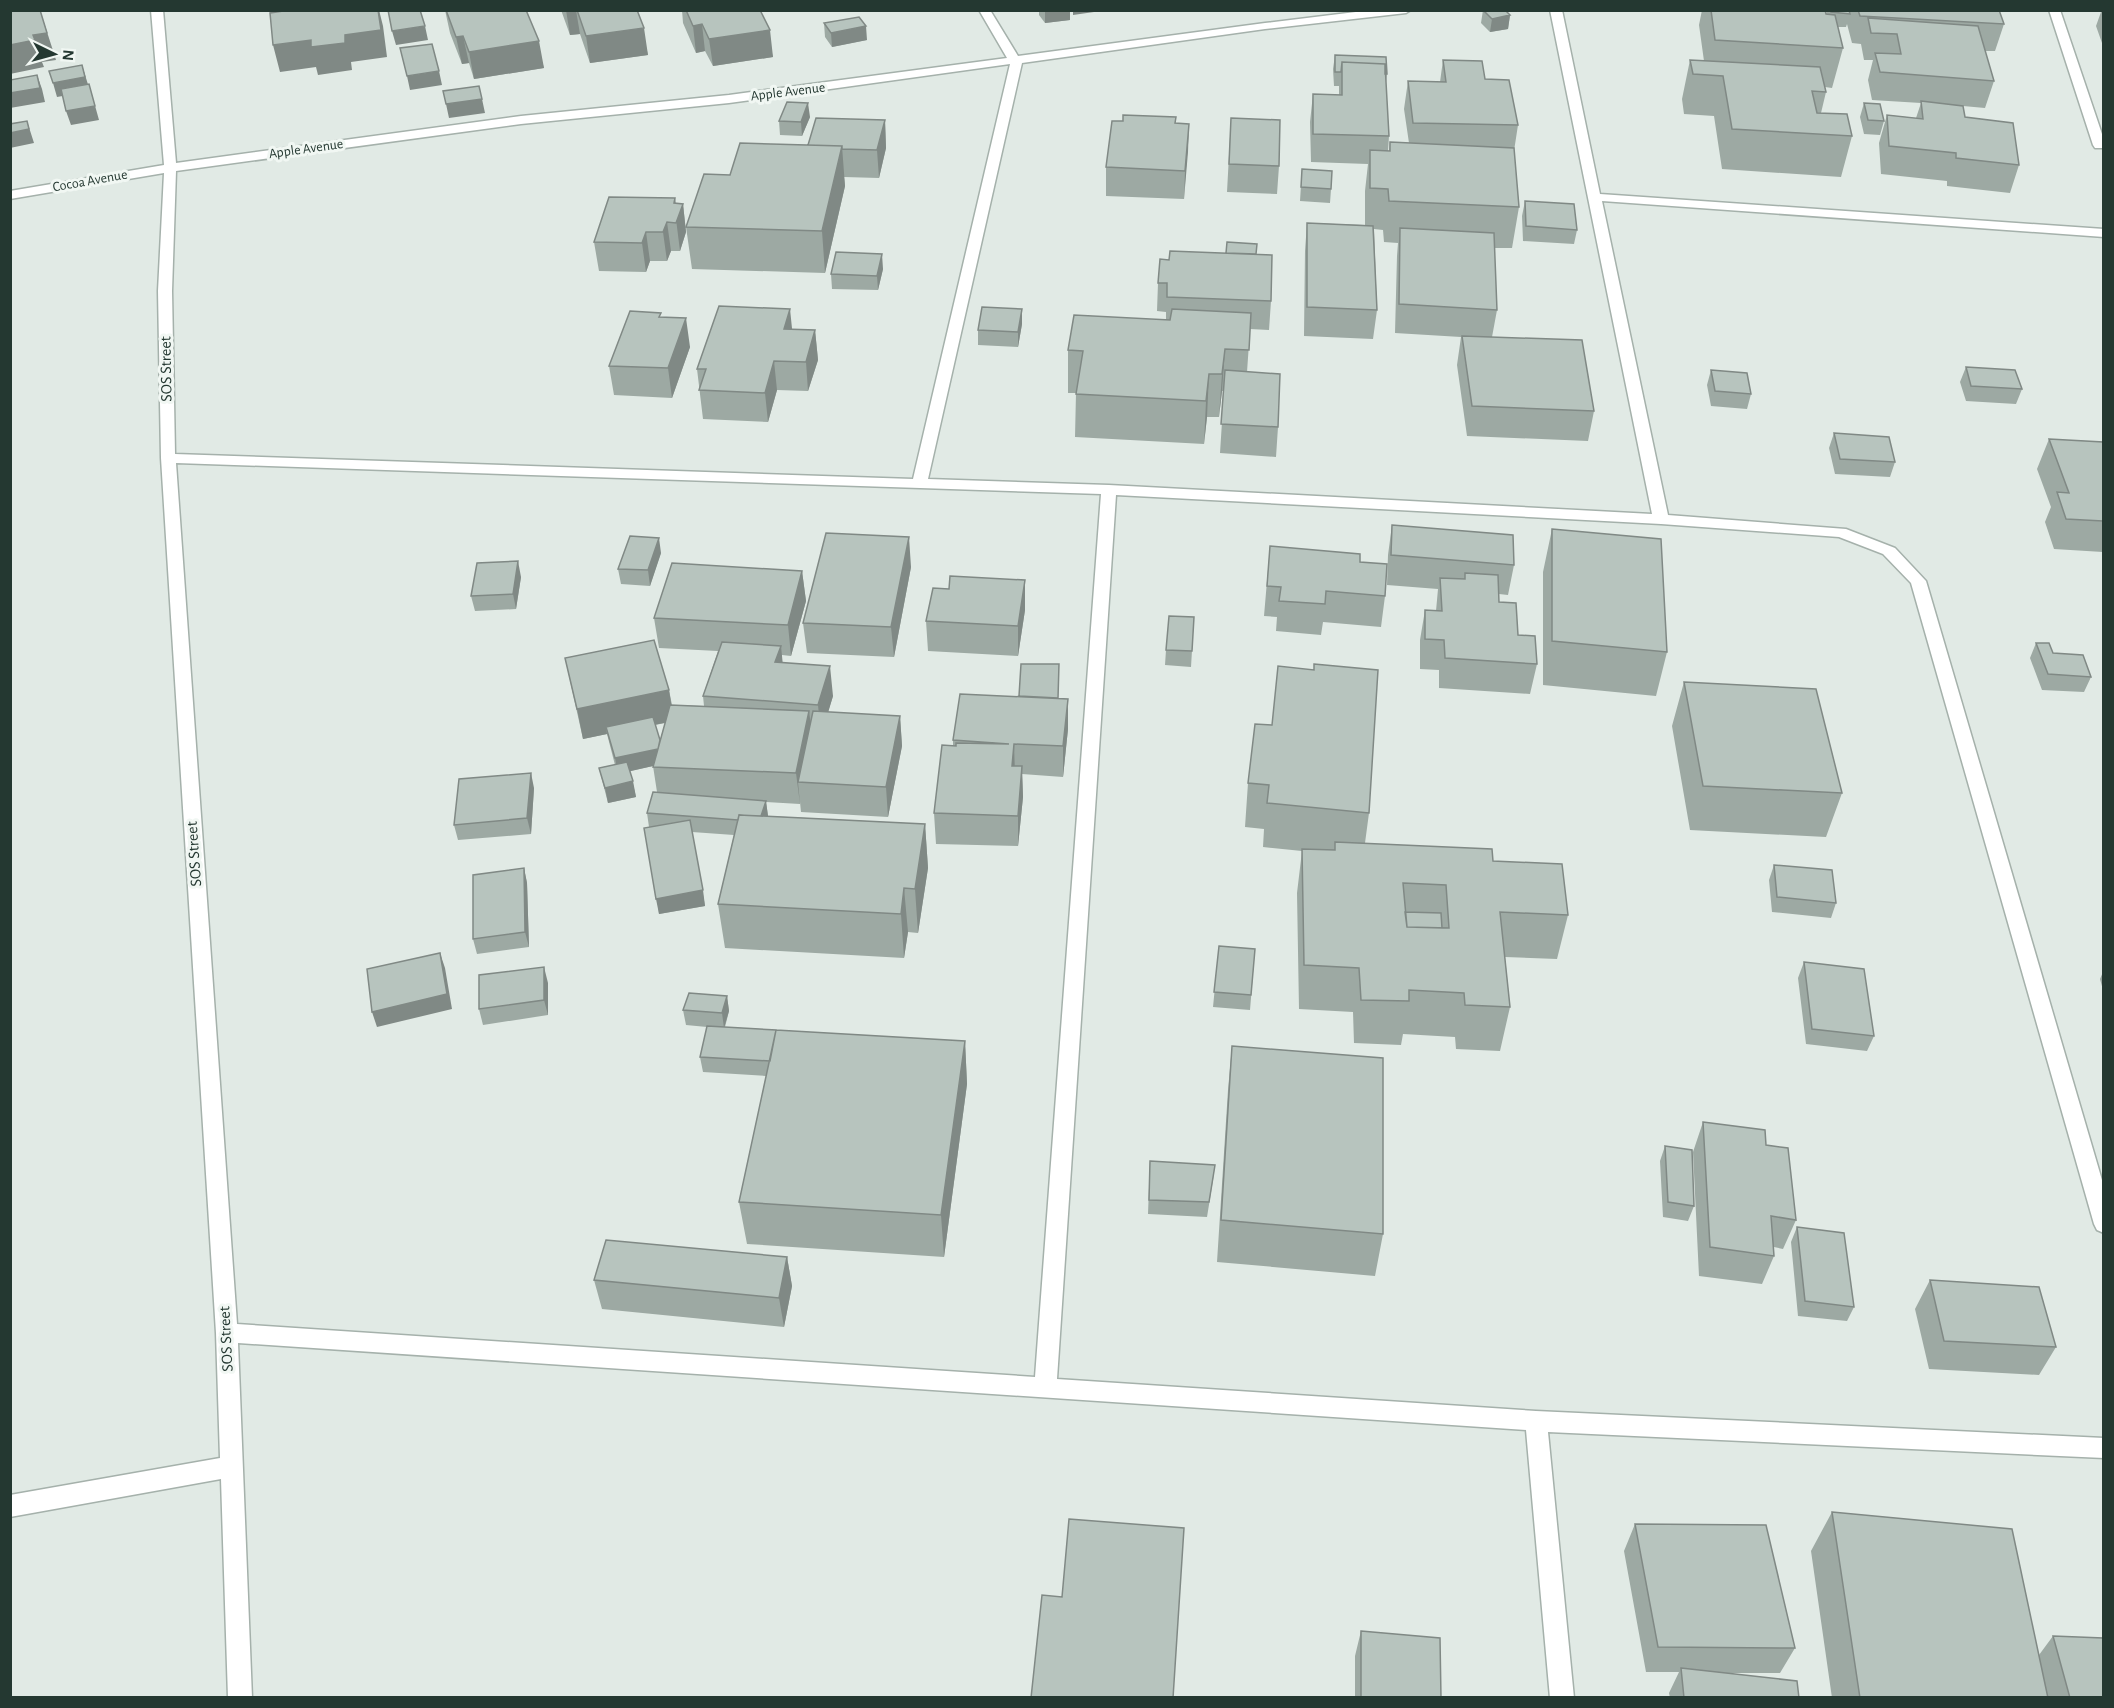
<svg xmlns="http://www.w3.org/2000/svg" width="2114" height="1708" font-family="'Alegreya Sans',sans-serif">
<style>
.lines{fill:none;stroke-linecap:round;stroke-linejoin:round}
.minor-casing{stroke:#a5b1ab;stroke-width:3}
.minor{fill:#fff;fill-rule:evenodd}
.wall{fill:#9da9a3;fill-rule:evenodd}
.shaded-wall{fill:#808985}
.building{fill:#b7c4be;stroke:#808985;stroke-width:1.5;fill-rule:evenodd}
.labels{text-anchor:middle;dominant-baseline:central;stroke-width:6;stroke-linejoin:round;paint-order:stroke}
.far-street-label{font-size:14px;fill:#243831;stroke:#f1f7f3}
.street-label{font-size:16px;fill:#243831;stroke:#f1f7f3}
</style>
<rect width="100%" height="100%" fill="#e1eae5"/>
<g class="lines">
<g class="minor-casing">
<path id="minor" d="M151,10H163L176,163L521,116L729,95L1007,58L979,10H990L1018,56L1265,23L1372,10H1411L1406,13L1265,29L1022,63L928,479L1109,485L1652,514L1550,10H1562L1600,194L2104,229V237L1602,201L1668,515L1846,529L1895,548L1926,581L2104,1187V1233L2097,1230L2094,1224L1911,583L1883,554L1839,537L1661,524L1116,495L1057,1379L1536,1411L2104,1438V1458L1548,1432L1574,1698H1550L1526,1430L238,1343L252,1698H228L221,1479L10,1517V1495L220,1458L216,1333L161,458L158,291L164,173L10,199V191L164,165ZM1010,64L913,479L175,454L172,291L176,171L521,124L729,103ZM176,463L1101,494L1035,1377L237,1324Z
M2049,10H2060L2104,140L2103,148H2095L2093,145Z"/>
</g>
<use href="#minor" class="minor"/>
</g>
<path class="wall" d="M445,10H526L544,68L474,79L469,63L462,64L450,33Z
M561,10H637L648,55L590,63L580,34L570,35Z
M682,10H760L773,57L713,66L705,51L696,53L683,23Z
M1039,10H1070V20L1045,23L1039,15Z
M1483,10H1505L1510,15L1508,29L1490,32L1481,23Z
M1702,10H1825L1826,14L1827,10H1999L2004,24L1995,51H1985L1994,81L1985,108L1963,106L1965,117L2019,165L2010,193L1947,186V181L1881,174L1879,143L1887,115L1916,118L1921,103L1872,100L1868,80L1873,60H1864L1861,44L1852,43L1847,24L1846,27H1837L1843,48L1832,88L1825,87L1826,92L1821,113L1852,136L1841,177L1722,169L1714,116L1684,114L1682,99L1690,60L1704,61L1699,25Z
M2101,12H2103V44L2102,43L2096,26Z
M824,23L867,40L832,47L825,37Z
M1335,55L1387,74L1386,83L1389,136L1388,151H1389L1390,142L1409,143L1404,109L1408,81L1440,82L1443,60L1485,79L1518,125L1514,151L1519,207L1512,248H1494L1497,310L1492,337L1594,411L1588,441L1467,436L1457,365L1461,337L1395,333L1397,256L1398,243L1384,242L1383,230L1374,229L1377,310L1373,339L1304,336L1305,251L1307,223L1365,225V191L1368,164L1311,162L1310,122L1313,94L1339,95V86H1334L1333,69Z
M1864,103L1884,121L1880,135L1864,134L1860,117Z
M810,117L802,136L780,135L779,121Z
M1231,118L1279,166L1277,194L1227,192Z
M885,120L886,148L879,178L844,177L845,186L825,273L692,269L686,227L808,145Z
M1189,124L1184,199L1106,196V167Z
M1302,169L1331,189L1330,203L1300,201Z
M1525,201L1577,230L1574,244L1523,241L1522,216Z
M676,203L683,204L686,232L680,251H671L667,261H650L646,272L599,271L594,242Z
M1256,254L1271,301L1269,330L1250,329L1247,372L1278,427L1276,457L1220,453L1224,391H1222L1219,417H1207L1204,444L1075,437L1076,393H1068V350L1166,320V312L1157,311L1158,283L1169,260Z
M883,269L878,290L832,289L831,274Z
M661,317L690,347L672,398L614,395L609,366Z
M1022,324L1018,347L978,345V330Z
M792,329L815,330L818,360L808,391L777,390L768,422L703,419L697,369Z
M1966,367L2022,389L2016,404L1966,401L1960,382Z
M1711,370L1751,394L1747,409L1711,406L1707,385Z
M1834,433L1895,462L1890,477L1835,474L1829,448Z
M2049,439L2103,442V552L2054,549L2045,522L2051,507L2037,469Z
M1392,525L1514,565L1508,595L1499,594V602L1518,635L1537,664L1530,694L1439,688V670L1420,669V640L1425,610L1436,611L1438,589L1387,585L1388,555Z
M1552,529L1667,652L1656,696L1543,685V572Z
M1270,546L1360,562L1385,596L1381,627L1323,622L1321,635L1276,631L1277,617L1264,616Z
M661,553L650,586L621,584L618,569Z
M911,567L894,657L807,653L803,623Z
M802,571L806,601L791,656L782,655V662L833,696L828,712L900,716L902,746L888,817L801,812L800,802V804L766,802L768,816L925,824L928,868L918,933L908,932L904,958L725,948L718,904L734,835L692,832L705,906L659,914L649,827L647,813L657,792L653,766L630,771L636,797L608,803L599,768L615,765L607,734L583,739L565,658L669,690L672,705L704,706L703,696L718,651L659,648L654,618ZM665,723L660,740L655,725Z
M521,577L516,609L475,611L471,596Z
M1025,580V610L1018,656L928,651L926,621L949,589Z
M1194,617L1191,667L1165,665L1166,650Z
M2036,643L2091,677L2084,692L2042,690L2030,658Z
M1059,664L1058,698L1068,729L1063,777L1022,774L1023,797L1018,846L936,844L934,813L953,746V740L1019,696Z
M1314,664L1369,813L1365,843L1493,861L1568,915L1557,959L1505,957L1510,1007L1500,1051L1456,1049L1455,1037L1403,1034L1401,1045L1354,1043L1353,1012L1299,1009L1297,893L1302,851L1263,847L1264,829L1245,827L1248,783L1314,670Z
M1684,682L1842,793L1826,837L1690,830L1672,726Z
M534,788L531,834L458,840L454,825Z
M1774,865L1836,903L1831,918L1772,912L1769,880Z
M524,868L527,883L529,947L477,954L473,939Z
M1219,946L1255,949L1250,1010L1213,1007Z
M1804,962L1874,1036L1867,1051L1806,1044L1798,978Z
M2103,972V990L2100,979Z
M548,983V1015L483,1025L479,1009Z
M727,996L729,1011L725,1027L965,1041L967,1084L944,1257L747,1244L739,1202L766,1076L703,1072L700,1057L707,1027L686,1025L683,1010Z
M1232,1046L1383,1234L1375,1276L1217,1262L1228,1090Z
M1703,1122L1766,1145L1796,1220L1783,1249L1774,1247V1256L1762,1284L1699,1276L1693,1152Z
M1665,1146L1694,1206L1688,1221L1663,1217L1660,1161Z
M1150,1161L1215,1165L1213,1180L1207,1217L1148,1214Z
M1797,1227L1854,1307L1847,1321L1798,1316L1791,1242Z
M787,1257L792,1286L784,1327L602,1309L594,1280Z
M1930,1280L2056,1347L2039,1375L1929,1369L1915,1309Z
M1832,1512L2039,1655L2053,1636L2103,1698H1832L1811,1551Z
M1635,1524L1795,1648L1780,1673H1727L1799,1698H1670L1669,1693L1679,1672H1646L1624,1551Z
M1361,1631L1441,1698H1355V1656Z"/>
<path class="shaded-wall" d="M40,10L56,60L42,62L44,67L10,74V45L33,35Z
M272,10H306L275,21Z
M378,10H379L383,26L387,57L351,62L352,70L318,75L316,67L280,72L273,45L345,35Z
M566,10H576L580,34L570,35Z
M1045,10H1070V20L1045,23Z
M1073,10H1108L1073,15Z
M1510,15L1508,29L1490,32L1492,19Z
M702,24L705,51L696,53L693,26Z
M425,26L428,40L396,45L392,31Z
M866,26L867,40L832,47L831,33Z
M644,28L648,55L590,63L586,36Z
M770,30L773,57L713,66L709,39Z
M463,36L469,63L462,64L456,37Z
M539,41L544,68L474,79L469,52Z
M82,65L90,91L57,97L53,83Z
M439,71L442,85L410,90L407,76Z
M37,75L42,89L45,102L10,108V93Z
M89,84L99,120L71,125L66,111Z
M482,99L485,113L449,118L446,104Z
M808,103L810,117L802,136L801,122Z
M885,120L886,148L879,178L877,150Z
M27,121L34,143L10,148V133Z
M1189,124L1188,152L1184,199L1185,171Z
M842,146L845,186L825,273L822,231Z
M675,198L678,218L683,204L686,232L680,251L674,203Z
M667,222L671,251L667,261L663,232Z
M646,232L650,261L646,272L642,243Z
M882,254L883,269L878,290L877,276Z
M790,309L793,338L784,329Z
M1022,309V324L1018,347V332Z
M686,318L690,347L672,398L668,368Z
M815,330L818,360L808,391L806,362Z
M1225,349L1222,391L1219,417L1222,374Z
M774,361L777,390L768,422L765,393Z
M1209,374L1207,417L1204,444L1206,401Z
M909,537L911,567L894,657L891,627Z
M659,538L661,553L650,586L648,570Z
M518,561L521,577L516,609L513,594Z
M802,571L806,601L791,656L788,625Z
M1025,580V610L1018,656V626Z
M781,646L784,676L775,662Z
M830,666L833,696L821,736L818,705Z
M669,690L674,721L608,734L606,727L607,734L583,739L577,709Z
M1068,699V729L1063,777V746Z
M809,711L813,741L798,782L800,804L796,773Z
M900,716L902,746L888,817L886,787Z
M1014,744L1015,774L1012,766Z
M663,748L666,763L618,774L615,758Z
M1022,766L1023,797L1018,846V816Z
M531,773L534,788L531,834L527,818Z
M633,781L636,797L608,803L605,788Z
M766,801L768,816L759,822Z
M925,824L928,868L918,933L915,889Z
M524,868L527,883L529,947L525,932Z
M904,888L908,932L904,958L901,914Z
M703,890L705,906L659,914L656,899Z
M440,953L445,968L452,1009L377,1027L372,1012Z
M544,967L548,983V1015L544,1000Z
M727,996L729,1011L724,1028L722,1013Z
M965,1041L967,1084L944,1257L941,1215Z
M787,1257L792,1286L784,1327L779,1298Z"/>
<path class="building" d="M16,10H40L47,33L33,35L35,40L10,45V11Z
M290,10H378L381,30L345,35V43L311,47V40L273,45L270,13Z
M388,10H420L425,26L392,31Z
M446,10H526L539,41L469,52L463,36L456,37Z
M577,10H637L644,28L586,36Z
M686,10H760L770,30L709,39L702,24L693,26Z
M1483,10H1505L1510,15L1492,19Z
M1711,10H1825L1826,14L1835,15L1843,48L1715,40Z
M1831,10H1849L1850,14L1831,12Z
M1858,10H1999L2004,24L1860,16Z
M859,17L866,26L831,33L824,23Z
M1868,18L1978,26L1994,81L1880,72L1875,53L1901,54L1897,34L1871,33Z
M432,44L439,71L407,76L400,48Z
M1335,55L1386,57L1387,74H1385V64L1342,62L1341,72H1335Z
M1443,60L1482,61L1485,79L1509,80L1518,125L1413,123L1408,81L1446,82Z
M1690,60L1820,67L1826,92L1812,91L1817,113L1847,114L1852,136L1732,129L1723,76L1693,74Z
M1342,62L1385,64L1389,136L1313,134V94L1342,95Z
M82,65L85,77L53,83L49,71Z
M37,75L40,88L10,93V80Z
M89,84L95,106L66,111L61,89Z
M479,86L482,99L446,104L443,91Z
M1921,101L1963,106L1965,117L2013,123L2019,165L1956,158V153L1889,146L1887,115L1923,119Z
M787,102L808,103L801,122L779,121Z
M1864,103L1880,104L1884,121L1868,120Z
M1123,115L1176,117L1175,123L1189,124L1185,171L1106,167L1112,121H1123Z
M816,118L885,120L877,150L842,149V146L808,145Z
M1231,118L1280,120L1279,166L1229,164Z
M27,121L29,129L10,133V124Z
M1390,142L1514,148L1519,207L1389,201L1388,189L1370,188V150L1390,151Z
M740,143L842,146L822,231L686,227L704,174L730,175Z
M1302,169L1332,171L1331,189L1301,187Z
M609,197L675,198L674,203L683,204L676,223L667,222L663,232H646L642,243L594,242Z
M1525,201L1574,204L1577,230L1526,226Z
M1307,223L1373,226L1377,310L1307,307Z
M1400,228L1494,233L1497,310L1399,304Z
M1227,242L1257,244L1256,254L1226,253Z
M1170,251L1272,255L1271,301L1167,297V283H1158L1160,259L1169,260Z
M836,252L882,254L877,276L831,274Z
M719,306L790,309L784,329L815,330L806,362L774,361L765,393L699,390L706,369H697Z
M982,307L1022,309L1018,332L978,330Z
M1172,309L1251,313L1249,350L1225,349L1222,374H1209L1206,401L1076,394L1083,351L1068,350L1074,315L1170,320Z
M630,311L661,313L659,317L686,318L668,368L609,366Z
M1462,336L1582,340L1594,411L1472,406Z
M1966,367L2015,370L2022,389L1971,386Z
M1225,370L1280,374L1278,427L1221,424Z
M1711,370L1747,373L1751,394L1715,391Z
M1834,433L1889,437L1895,462L1840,459Z
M2049,439L2103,442V521L2066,519L2057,492L2069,493Z
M1392,525L1513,535L1514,565L1391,555Z
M1552,529L1661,539L1667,652L1552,641Z
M826,533L909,537L891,627L803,623Z
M630,536L659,538L648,570L618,569Z
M1270,546L1360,554V562L1387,564L1385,596L1326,591L1325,604L1279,601L1281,587L1267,586Z
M518,561L513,594L471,596L477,563Z
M672,563L802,571L788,625L654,618Z
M1465,573L1498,575L1499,602L1516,603L1518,635L1535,636L1537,664L1445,658L1444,640L1425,639V610L1442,611L1440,578L1465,579Z
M950,576L1025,580L1018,626L926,621L933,588L949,589Z
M1169,616L1194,617L1192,651L1166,650Z
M654,640L669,690L577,709L565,658Z
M722,642L781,646L775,662L830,666L818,705L703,696Z
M2036,643H2049L2053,653L2083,655L2091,677L2048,674Z
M1021,664H1059L1058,698L1019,696Z
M1314,664L1378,670L1369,813L1267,803L1269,785L1248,783L1255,724L1272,725L1278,666L1314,670Z
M1684,682L1816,689L1842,793L1703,786Z
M960,694L1068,699L1063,746L1014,744L1012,766H1022L1018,816L934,813L942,745L956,746V743L1009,744L953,740Z
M670,705L809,711L796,773L653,767Z
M813,711L900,716L886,787L798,782Z
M653,717L660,740L658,749L615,758L606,727Z
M627,762L633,781L605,788L599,768Z
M531,773L527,818L454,825L459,779Z
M653,792L766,801L761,816L739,815L738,820L647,813Z
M739,815L925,824L915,889L904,888L901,914L718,904Z
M690,820L703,890L656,899L644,828Z
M1335,842L1492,849L1493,861L1562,864L1568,915L1500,912L1510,1007L1465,1005L1464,993L1409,990V1001L1361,1000L1359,968L1304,965L1302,849L1335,850ZM1403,883L1446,885L1449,928L1407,927Z
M1774,865L1832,870L1836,903L1777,897Z
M524,868L525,932L473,939V875Z
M1405,912L1441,913L1442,928L1407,927Z
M1219,946L1255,949L1251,995L1214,992Z
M440,953L447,994L372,1012L367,969Z
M1804,962L1864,969L1874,1036L1812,1029Z
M544,967V1000L479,1009V975Z
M689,993L727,996L722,1013L683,1010Z
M707,1026L776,1030L770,1061L700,1057Z
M776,1030L965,1041L941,1215L739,1202Z
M1232,1046L1383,1058V1234L1221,1220Z
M1703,1122L1765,1130L1766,1145L1788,1148L1796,1220L1771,1216L1774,1256L1710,1247Z
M1665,1146L1692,1150L1694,1206L1668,1202Z
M1150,1161L1215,1165L1209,1202L1149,1200Z
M1797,1227L1844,1233L1854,1307L1805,1301Z
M606,1240L787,1257L779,1298L594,1280Z
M1930,1280L2039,1287L2056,1347L1944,1341Z
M1832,1512L2012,1529L2048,1698H1860Z
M1069,1519L1184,1528L1173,1698H1031L1042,1595L1062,1597Z
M1635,1524L1766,1525L1795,1648L1658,1647Z
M1361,1631L1440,1638L1441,1698H1361Z
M2053,1636L2103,1638V1698H2070Z
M1681,1668L1797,1681L1799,1698H1684Z"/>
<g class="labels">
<g class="far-street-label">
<text transform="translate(788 92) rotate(-7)">Apple Avenue</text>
<text transform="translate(306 149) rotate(-8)">Apple Avenue</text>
<text transform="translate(90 181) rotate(-10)">Cocoa Avenue</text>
</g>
<g class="street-label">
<text transform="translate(166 369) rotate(-91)">SOS Street</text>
<text transform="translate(194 854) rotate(-94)">SOS Street</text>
<text transform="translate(226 1339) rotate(-93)">SOS Street</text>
</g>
</g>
<rect width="2114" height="1708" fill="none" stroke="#243831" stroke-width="24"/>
<g transform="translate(54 54) rotate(95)" stroke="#f1f7f3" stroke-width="4.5" paint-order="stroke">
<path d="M0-4.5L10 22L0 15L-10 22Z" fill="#243831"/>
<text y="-9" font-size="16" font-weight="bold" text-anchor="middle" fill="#243831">N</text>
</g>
</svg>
